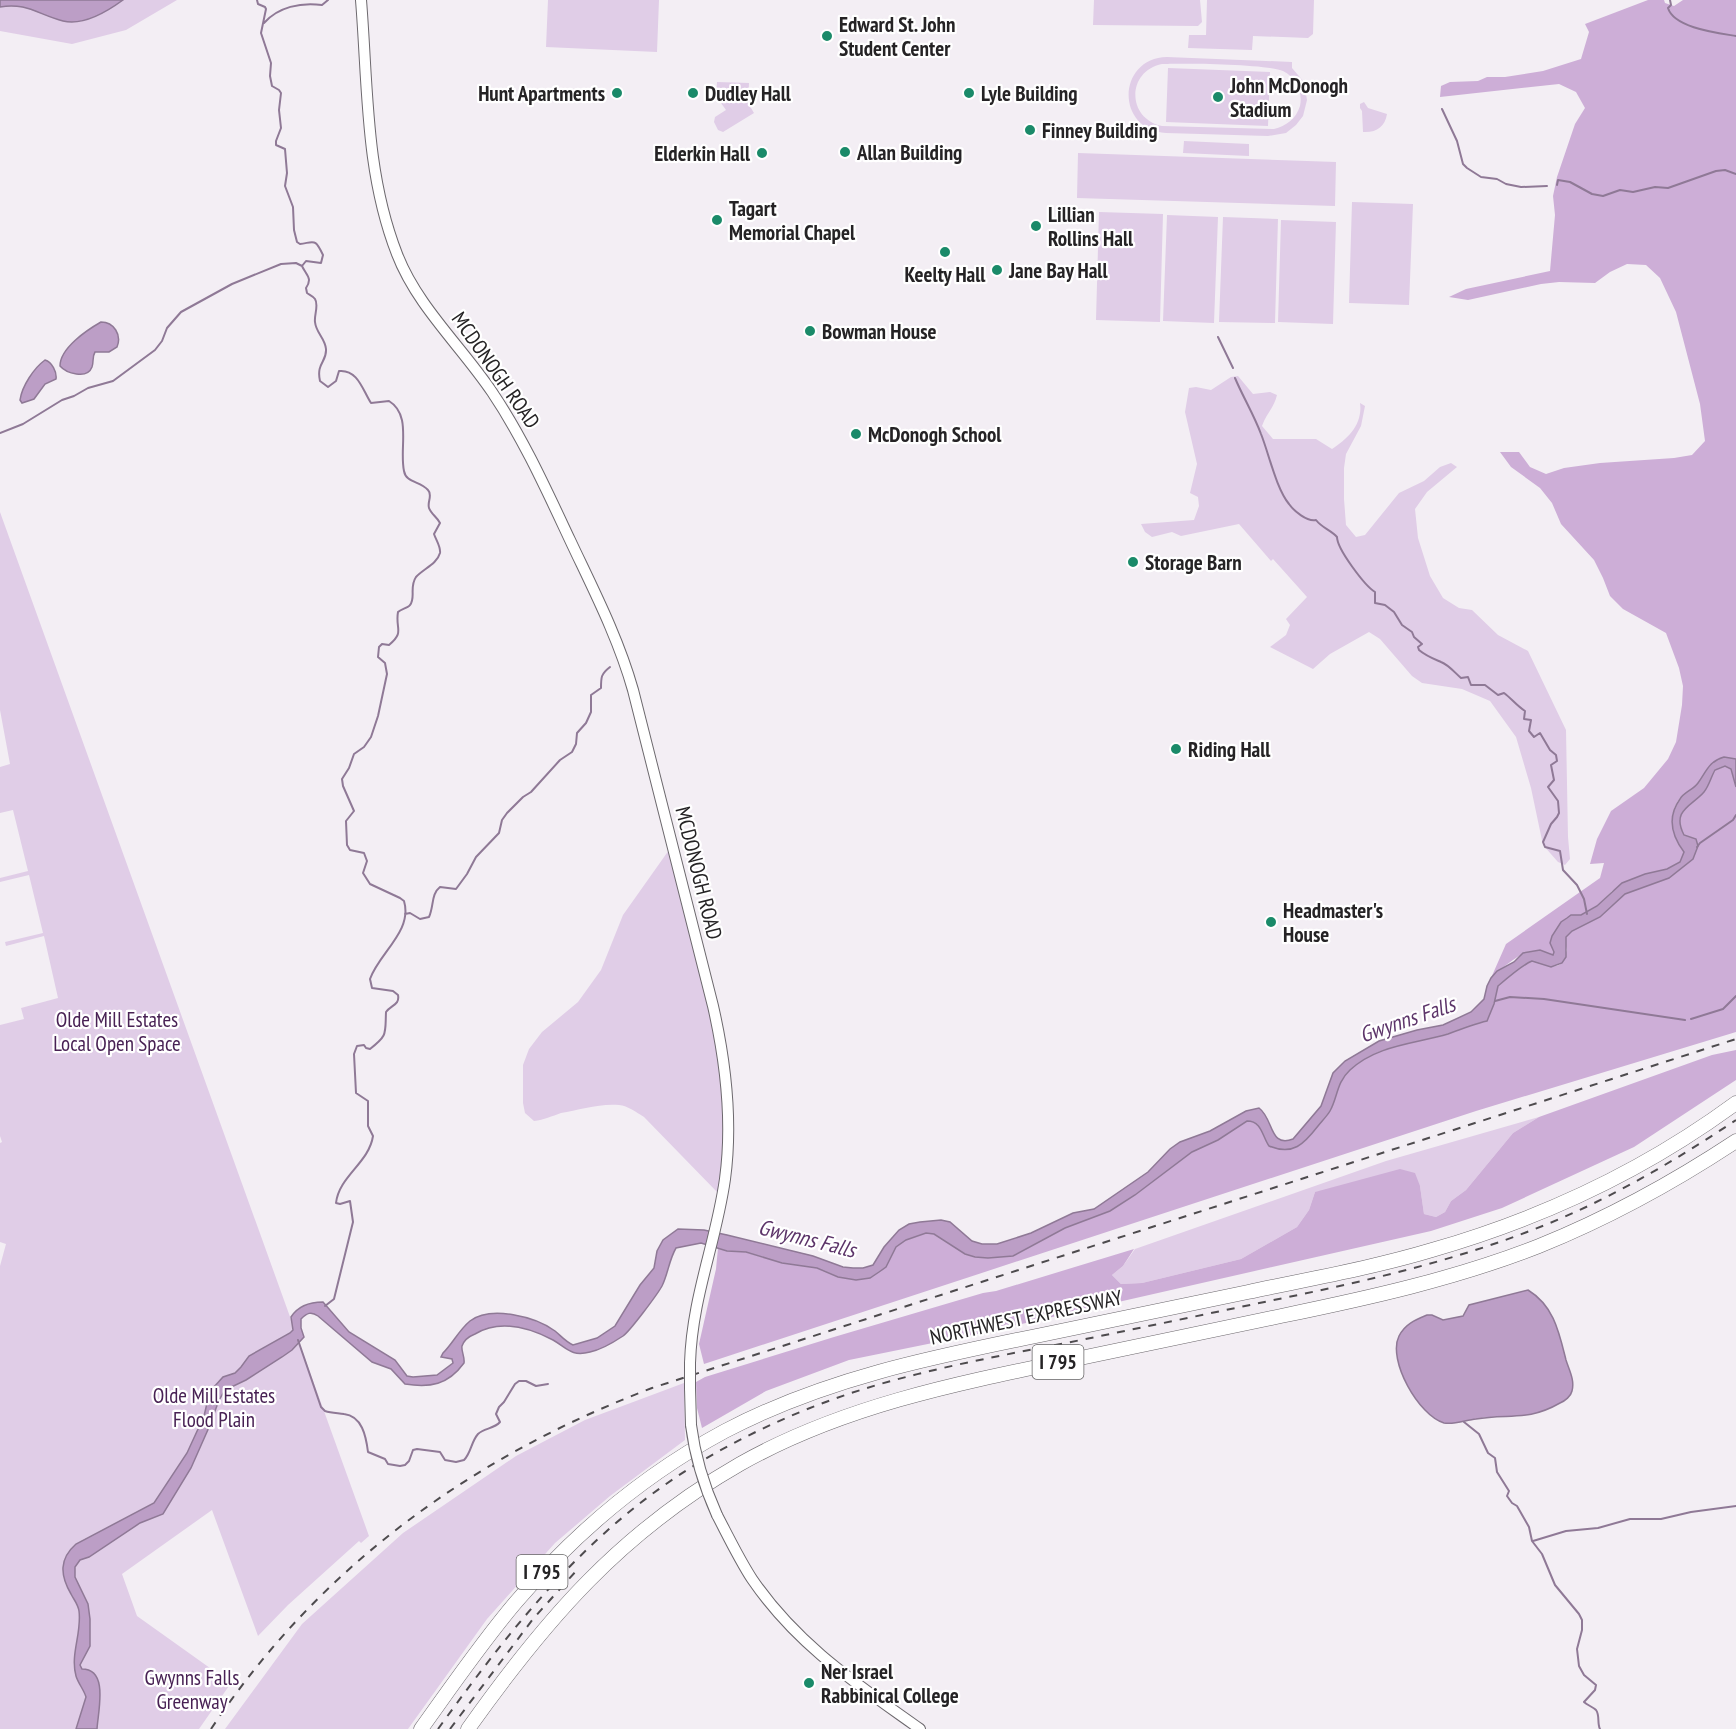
<svg xmlns="http://www.w3.org/2000/svg" width="1736" height="1729" font-family="'PT Sans Narrow',sans-serif">
<style>
.green{fill:#e0cde7;fill-rule:evenodd}
.forest{fill:#cdaed7}
.water{fill:#bc9ec6;stroke:#8f7996;stroke-width:1.5}
.lines{fill:none;stroke-linecap:round;stroke-linejoin:round}
.stream{stroke:#8f7996;stroke-width:2}
.secondary-casing{stroke:#6c686d;stroke-width:12}
.highway-casing{stroke:#6c686d;stroke-width:15}
.secondary{stroke:#fff;stroke-width:10}
.highway{stroke:#fff;stroke-width:14}
.rail{stroke:#4e4b4e;stroke-width:2;stroke-dasharray:8 8;stroke-linecap:butt}
.secondary-bridge-casing{stroke:#6c686d;stroke-width:12;stroke-linecap:butt}
.secondary-bridge{stroke:#fff;stroke-width:10}
.poi-dot{fill:#1a8a69;stroke:#fff;stroke-width:2}
.labels{text-anchor:middle;dominant-baseline:central;stroke-width:4.5;stroke-linejoin:round;paint-order:stroke}
.shield{fill:#fff;stroke:#666566;stroke-width:1.5}
.shield-label{font-size:20px;font-weight:bold;fill:#252325}
.poi-label{font-size:21px;font-weight:bold;fill:#252325;stroke:#fff;text-anchor:start}
.street-label{font-size:21px;fill:#252325;stroke:#fff}
.park-label{font-size:21px;fill:#482154;stroke:#fff}
.water-label{font-size:22px;font-style:italic;fill:#5d356a;stroke:#fff}
</style>
<rect width="100%" height="100%" fill="#f3eef4"/>
<path class="green" d="M0,0H177L126,30L72,44L0,31Z
M548,0H659L657,52L546,47Z
M1094,0H1200L1202,22L1198,26L1093,25Z
M1207,0H1314L1313,34L1308,38L1253,36L1252,50L1188,48L1189,35H1206Z
M1167,57L1292,62V68L1304,82L1307,100L1303,116L1296,125L1286,133L1268,136L1166,133C1115,130 1117,58 1167,57ZM1162,64C1181,63 1269,64 1283,71C1296,77 1303,92 1300,106C1296,119 1286,126 1274,129L1162,126C1126,118 1127,71 1162,64Z
M1168,68L1270,72L1268,126L1166,122Z
M717,82L749,83L748,103L754,113L723,132L718,130L714,122L715,117L726,110L716,96Z
M1364,102L1368,108L1387,114C1385,127 1376,133 1363,132L1362,111L1360,108V104Z
M1184,141L1249,144V156L1183,153Z
M1078,153L1336,162L1335,206L1077,198Z
M1352,202L1413,204L1409,305L1349,303Z
M1099,212L1163,214L1160,322L1096,320Z
M1167,215L1218,217L1214,323L1163,321Z
M1223,217L1278,219L1275,323L1219,322Z
M1281,220L1336,222L1333,324L1278,322Z
M1238,376L1253,394L1270,392L1277,395C1274,408 1266,414 1262,426L1273,439H1316L1332,449C1348,439 1363,424 1360,403L1365,406L1361,426L1346,454L1344,468V499L1346,525L1356,537L1365,535L1399,493L1424,481L1440,467L1451,463L1457,467L1427,492L1415,509L1418,538L1430,576L1443,598L1459,608L1472,610L1498,635L1528,651L1566,730L1568,837L1570,859L1565,865L1558,862L1543,845L1531,788L1516,737L1490,701L1462,689L1422,683L1412,676L1380,639L1369,632L1330,654L1313,669L1270,647L1286,635L1290,625L1286,619L1307,597L1273,559L1271,561L1239,524L1181,536L1172,532L1152,537L1145,532L1141,524L1194,520L1199,506L1198,497L1190,493L1197,464L1185,412L1189,388L1196,387L1211,390L1231,377Z
M0,512L369,1536L361,1543L359,1541L288,1605L258,1636L212,1510L122,1574L137,1616L231,1683L199,1729H0V1266L6,1244L0,1242V1143L2,1142L0,1136V1025L24,1019L21,1008L58,998L44,936L6,946L5,942L43,933L29,875L0,882V878L28,871L13,810L0,813V767L10,764L0,710Z
M669,850L717,1044L724,1109L722,1166L718,1193L644,1117C636,1112 628,1106 619,1105C601,1103 578,1110 561,1113C552,1116 544,1120 534,1121L525,1113L523,1103V1065L529,1049L542,1032L578,1002L601,970L623,915Z
M1539,1117L1513,1133L1466,1190L1451,1201L1445,1212L1436,1217L1424,1214L1420,1186L1315,1192L1309,1210L1297,1227L1241,1259L1142,1283L1121,1284L1112,1275L1123,1266L1135,1249L1386,1161Z
M684,1383L685,1440L610,1496L555,1543L487,1619L408,1729H225L302,1624L403,1533L516,1456L585,1420Z"/>
<path class="forest" d="M1648,0H1664L1665,3L1674,6L1683,0H1736V759C1713,754 1709,769 1697,784C1692,790 1687,792 1682,796C1666,812 1672,837 1684,852L1680,862L1667,869L1645,874L1612,891L1597,906L1557,929L1552,936L1554,952L1553,955C1545,954 1536,950 1528,952C1521,953 1496,972 1491,978L1506,944L1600,878L1604,863L1590,864L1597,839L1611,811L1644,788L1668,759L1676,742L1682,705L1683,686L1679,668L1666,633L1623,609L1610,596L1603,578L1594,560L1561,524L1552,503L1540,488L1511,467L1500,452H1519L1530,467L1546,474L1564,468L1600,463L1674,458L1692,455L1705,441L1700,404L1676,312L1660,278L1646,265L1627,264L1610,272L1595,283L1559,282L1541,284L1468,300L1449,297L1466,289L1550,271L1555,215L1553,196L1557,177L1575,124L1585,108L1576,92L1559,84L1440,97L1441,86L1450,82L1478,81L1487,77H1505L1543,71L1581,59L1589,32L1585,24Z
M1726,766L1731,769L1736,787V1032L1476,1111L704,1364L699,1344L716,1269L718,1248L727,1251L745,1252L782,1263L817,1268L838,1277L856,1280L886,1267L896,1247L906,1240L926,1233L934,1234L965,1254L975,1257L988,1258L1013,1256L1065,1228L1110,1211L1135,1195L1192,1152L1218,1140L1247,1121C1262,1121 1262,1136 1269,1146C1293,1156 1304,1144 1318,1126C1322,1121 1327,1116 1330,1111C1338,1097 1336,1083 1350,1070C1376,1045 1414,1044 1448,1034C1461,1029 1473,1024 1487,1021L1494,1004L1498,986C1505,980 1524,964 1532,961C1544,963 1551,971 1562,963L1567,950L1565,943L1566,937L1572,931L1600,917L1625,894L1669,878L1693,859L1698,846L1696,839L1684,835C1671,811 1692,806 1704,792C1709,786 1711,777 1715,770Z
M1736,1050V1080L1634,1147L1502,1208L1431,1231L977,1334L849,1360L766,1391L702,1428L697,1408L696,1382L705,1377L834,1337L983,1293L996,1291L1134,1249L1123,1266L1112,1275L1121,1284L1142,1283L1241,1259L1297,1227L1309,1210L1315,1192L1400,1169L1415,1173L1420,1186L1424,1214L1436,1217L1445,1212L1451,1201L1466,1190L1513,1133L1539,1117L1712,1055Z"/>
<path class="water" d="M0,0H123C108,11 83,26 63,21C39,15 26,2 0,7Z
M101,322C114,322 122,335 117,347L109,352H95C92,357 94,361 92,367C87,380 66,373 60,366C60,348 87,330 101,322Z
M45,360C52,362 57,372 56,379L45,384L34,399L22,403L20,400C22,386 34,368 45,360Z
M1724,757L1736,759V787L1731,769L1725,766L1715,770C1711,777 1709,786 1704,792C1692,806 1671,810 1684,835L1696,839L1698,846L1693,859L1669,878L1625,894L1600,917L1572,931L1566,937V957L1562,963L1551,967L1532,961C1524,964 1505,980 1498,986L1494,1004L1487,1021C1474,1024 1461,1029 1448,1034C1414,1044 1377,1045 1350,1070C1336,1083 1338,1097 1330,1111C1327,1116 1322,1121 1318,1126C1304,1144 1293,1156 1269,1146C1262,1136 1262,1121 1247,1121L1218,1140L1192,1152L1135,1195L1110,1211L1065,1228L1013,1256L988,1258L975,1257L965,1254L934,1234L926,1233L906,1240L896,1247L886,1267L879,1272L870,1278L856,1280L838,1277L817,1268L782,1263L746,1252L727,1251L701,1243L676,1248C669,1260 668,1274 662,1286C657,1295 630,1331 623,1336C614,1342 600,1350 590,1352C571,1357 567,1348 553,1340C528,1327 500,1319 475,1334C470,1336 464,1340 462,1346C461,1351 465,1357 464,1363C448,1385 430,1388 405,1384L391,1369L372,1362L318,1316C311,1311 307,1313 301,1319V1328L304,1337L292,1350L282,1357L246,1380L225,1390L219,1400L210,1425L191,1468L163,1514L140,1523L89,1557L80,1560L75,1567V1577L88,1604L90,1619V1646L80,1665L82,1669C109,1669 98,1711 97,1729H76L86,1697C84,1690 78,1683 76,1676C70,1654 82,1633 79,1611C78,1604 74,1600 71,1594C60,1575 59,1559 76,1544L154,1503L187,1453L204,1416L208,1399L214,1387L223,1377L235,1373L241,1367L249,1356L290,1333L293,1330L291,1317C298,1306 310,1302 323,1302L349,1332L395,1360L407,1376L413,1377L437,1375L453,1363L452,1359L441,1357L443,1353C453,1343 459,1330 470,1321C491,1305 536,1317 555,1331C561,1336 566,1342 573,1345L597,1338L615,1326L640,1285L654,1268L657,1251L663,1240L678,1229L704,1230L727,1235L813,1256L843,1267L853,1268H863L873,1265L884,1247L899,1230L909,1224L920,1222L941,1220L950,1222L972,1241L982,1244H997L1031,1233L1073,1213L1094,1209L1148,1172L1170,1149L1180,1142L1210,1131L1246,1111L1259,1108C1274,1119 1269,1148 1293,1139L1321,1106L1333,1073L1345,1061L1379,1041L1417,1030L1443,1025L1471,1012L1484,999L1487,986L1491,978L1497,971L1514,962L1523,953L1540,950L1553,955L1554,952L1550,943L1552,936L1561,922L1567,918L1571,915H1581L1597,906L1622,883L1645,874L1667,869L1680,862L1684,852C1672,836 1667,817 1680,799C1684,792 1693,790 1698,783C1706,772 1709,761 1724,757Z
M1528,1290C1554,1306 1559,1332 1566,1360C1569,1370 1575,1380 1572,1391C1571,1396 1565,1401 1560,1403C1527,1422 1508,1413 1476,1419C1466,1420 1454,1425 1444,1423C1419,1416 1387,1360 1399,1336C1405,1324 1415,1320 1427,1315H1432L1443,1320L1463,1316L1469,1305Z"/>
<g class="lines">
<path class="stream" d="M257,0L258,4L265,7L266,9L261,33L271,63L270,76L272,86L279,90L281,93L279,110L281,128L276,141V145L285,149L287,173L285,186L293,207L294,230L297,242L300,244C315,242 315,238 323,255L321,263L306,261L302,266C306,275 313,278 306,288L307,293C310,295 313,296 315,299C319,305 314,315 315,322C316,333 325,338 326,349C327,362 316,363 320,381L328,387L336,381L339,371C358,369 363,391 371,403L389,401C412,415 399,448 404,471C406,483 420,481 428,490C433,495 427,502 429,508C431,514 437,517 440,523L434,534C436,540 441,547 440,553C437,564 423,569 416,577C409,587 416,598 410,605C408,608 401,609 398,612C395,629 405,632 389,645L382,644L379,647L378,657L385,663L387,674L378,716L371,737L364,747L354,754L349,768L342,779L343,786L354,811L346,821L347,845L350,850L364,853L367,861L363,873L370,884L400,898L404,901C413,931 379,953 370,979L372,988L393,991L398,995C400,1005 391,1005 386,1012C385,1034 388,1035 370,1049L366,1048L364,1045L357,1046L354,1054L356,1093L368,1101V1126L373,1136C369,1163 339,1176 336,1203L340,1204L350,1201L353,1222L334,1299L325,1306
M1670,0L1671,5L1668,8C1674,28 1718,33 1736,36
M264,23C278,7 301,2 322,5L328,0
M1442,109L1457,141L1463,164L1467,168L1481,177L1497,179L1506,184L1521,187L1547,186
M1557,185L1558,180L1570,182L1592,194L1603,196L1620,190L1633,192L1655,187L1668,188L1716,171L1725,170L1736,174
M1218,337L1233,368
M1235,378C1243,397 1254,415 1261,434C1269,454 1276,488 1289,504C1294,511 1307,522 1316,520C1322,528 1331,530 1337,537C1337,549 1365,586 1375,592V603L1385,605L1394,612L1402,625L1412,632L1414,637L1422,644L1418,647L1419,650C1426,656 1434,659 1441,662C1449,665 1455,673 1461,678L1468,677L1471,685H1485L1498,695L1504,693C1512,699 1517,706 1525,711L1524,719L1531,720L1529,731L1534,737L1540,733L1550,750L1556,755L1557,761L1551,765L1554,780L1548,787L1558,801L1559,813L1557,817L1551,824L1543,842L1545,847L1560,851L1563,870L1577,885L1584,899L1587,914
M0,433L23,424L62,400L74,396L88,388L113,381L155,350L162,341L167,328L181,312L232,284L281,264L296,263L302,266
M1697,847L1700,843L1733,820L1736,815
M405,914L410,913L420,919L429,917C434,906 431,894 440,887L456,889L467,874L476,857L499,833L502,820L507,813L523,797L531,792L560,760L572,752L576,744L577,733L586,723L591,712V695L601,688C601,677 601,674 610,667
M1495,1001L1510,997L1544,999L1685,1020
M1691,1019L1723,1009L1736,996
M298,1340L321,1407L325,1411C331,1413 337,1413 344,1414C362,1416 366,1436 368,1452L385,1459L388,1464L400,1466L405,1465L409,1461L413,1450L417,1449L440,1452L445,1460L456,1462L464,1460C471,1453 471,1442 478,1434C484,1428 494,1429 500,1422L496,1414L499,1407L504,1402L515,1384L519,1381H526L536,1386L548,1384
M1464,1422L1479,1434L1488,1453L1495,1458L1497,1472L1509,1491L1507,1496L1512,1503L1517,1506L1529,1527L1532,1541L1542,1554L1555,1585L1579,1614L1582,1620V1630L1577,1649L1579,1666L1584,1675L1596,1685L1595,1690L1584,1702C1587,1705 1593,1707 1596,1710C1600,1715 1597,1724 1600,1729
M1533,1541L1566,1531L1598,1528L1630,1519H1661L1691,1512L1736,1506"/>
<g class="secondary-casing">
<path id="secondary" d="M361,0C368,86 365,172 397,254C417,306 461,346 492,392C523,438 546,489 570,540C593,589 618,637 633,690L713,1006C726,1063 733,1120 725,1179C716,1243 692,1297 690,1363
M690,1388L691,1425
M717,1515C728,1536 739,1559 752,1579C797,1645 857,1684 920,1729"/>
</g>
<g class="highway-casing">
<path id="highway" d="M421,1729C452,1686 482,1642 516,1602C574,1534 645,1474 725,1431C824,1379 932,1357 1041,1335C1110,1320 1179,1306 1248,1292C1309,1279 1372,1268 1432,1250C1540,1219 1645,1170 1736,1103
M468,1729C546,1619 621,1532 740,1464C848,1403 969,1381 1090,1356C1154,1343 1217,1329 1281,1316C1368,1298 1455,1279 1539,1246C1608,1218 1674,1182 1736,1141"/>
</g>
<use href="#secondary" class="secondary"/>
<use href="#highway" class="highway"/>
<path class="rail" d="M211,1729C319,1567 471,1457 652,1388L1736,1039
M438,1729C512,1627 586,1532 695,1465C763,1424 836,1394 914,1375C969,1361 1025,1351 1081,1340C1144,1327 1207,1314 1269,1301C1357,1283 1443,1264 1527,1232C1602,1204 1670,1164 1736,1120
M450,1729L533,1619L577,1570"/>
<g class="secondary-bridge-casing">
<path id="secondary-bridge" d="M690,1388V1363
M691,1425C695,1457 704,1486 717,1515"/>
</g>
<use href="#secondary-bridge" class="secondary-bridge"/>
</g>
<g class="poi-dot">
<circle cx="827" cy="36" r="6"/>
<circle cx="617" cy="93" r="6"/>
<circle cx="693" cy="93" r="6"/>
<circle cx="969" cy="93" r="6"/>
<circle cx="1218" cy="97" r="6"/>
<circle cx="1030" cy="130" r="6"/>
<circle cx="845" cy="152" r="6"/>
<circle cx="762" cy="153" r="6"/>
<circle cx="717" cy="220" r="6"/>
<circle cx="1036" cy="226" r="6"/>
<circle cx="945" cy="252" r="6"/>
<circle cx="997" cy="270" r="6"/>
<circle cx="810" cy="331" r="6"/>
<circle cx="856" cy="434" r="6"/>
<circle cx="1133" cy="562" r="6"/>
<circle cx="1176" cy="749" r="6"/>
<circle cx="1271" cy="922" r="6"/>
<circle cx="809" cy="1683" r="6"/>
</g>
<g class="labels">
<g class="shield">
<rect x="1032.5" y="1345" width="51" height="34" rx="4.5"/>
<rect x="516.5" y="1555" width="51" height="34" rx="4.5"/>
</g>
<g class="shield-label">
<text x="1058" y="1362">I 795</text>
<text x="542" y="1572">I 795</text>
</g>
<g class="poi-label">
<text x="839" y="24">Edward St. John<tspan x="839" dy="24">Student Center</tspan></text>
<text x="1230" y="85">John McDonogh<tspan x="1230" dy="24">Stadium</tspan></text>
<text x="605" y="93" text-anchor="end">Hunt Apartments</text>
<text x="705" y="93">Dudley Hall</text>
<text x="981" y="93">Lyle Building</text>
<text x="1042" y="130">Finney Building</text>
<text x="857" y="152">Allan Building</text>
<text x="750" y="153" text-anchor="end">Elderkin Hall</text>
<text x="729" y="208">Tagart<tspan x="729" dy="24">Memorial Chapel</tspan></text>
<text x="1048" y="214">Lillian<tspan x="1048" dy="24">Rollins Hall</tspan></text>
<text x="1009" y="270">Jane Bay Hall</text>
<text x="945" y="274" text-anchor="middle">Keelty Hall</text>
<text x="822" y="331">Bowman House</text>
<text x="868" y="434">McDonogh School</text>
<text x="1145" y="562">Storage Barn</text>
<text x="1188" y="749">Riding Hall</text>
<text x="1283" y="910">Headmaster's<tspan x="1283" dy="24">House</tspan></text>
<text x="821" y="1671">Ner Israel<tspan x="821" dy="24">Rabbinical College</tspan></text>
</g>
<g class="street-label">
<text transform="translate(496 370) rotate(55)">MCDONOGH ROAD</text>
<text transform="translate(699 873) rotate(76)">MCDONOGH ROAD</text>
<text transform="translate(1026 1317) rotate(-12)">NORTHWEST EXPRESSWAY</text>
</g>
<g class="park-label">
<text x="117" y="1019">Olde Mill Estates<tspan x="117" dy="24">Local Open Space</tspan></text>
<text x="214" y="1395">Olde Mill Estates<tspan x="214" dy="24">Flood Plain</tspan></text>
<text x="192" y="1677">Gwynns Falls<tspan x="192" dy="24">Greenway</tspan></text>
</g>
<g class="water-label">
<text transform="translate(1407 1019) rotate(-19)">Gwynns Falls</text>
<text transform="translate(807 1238) rotate(14)">Gwynns Falls</text>
</g>
</g>
</svg>
